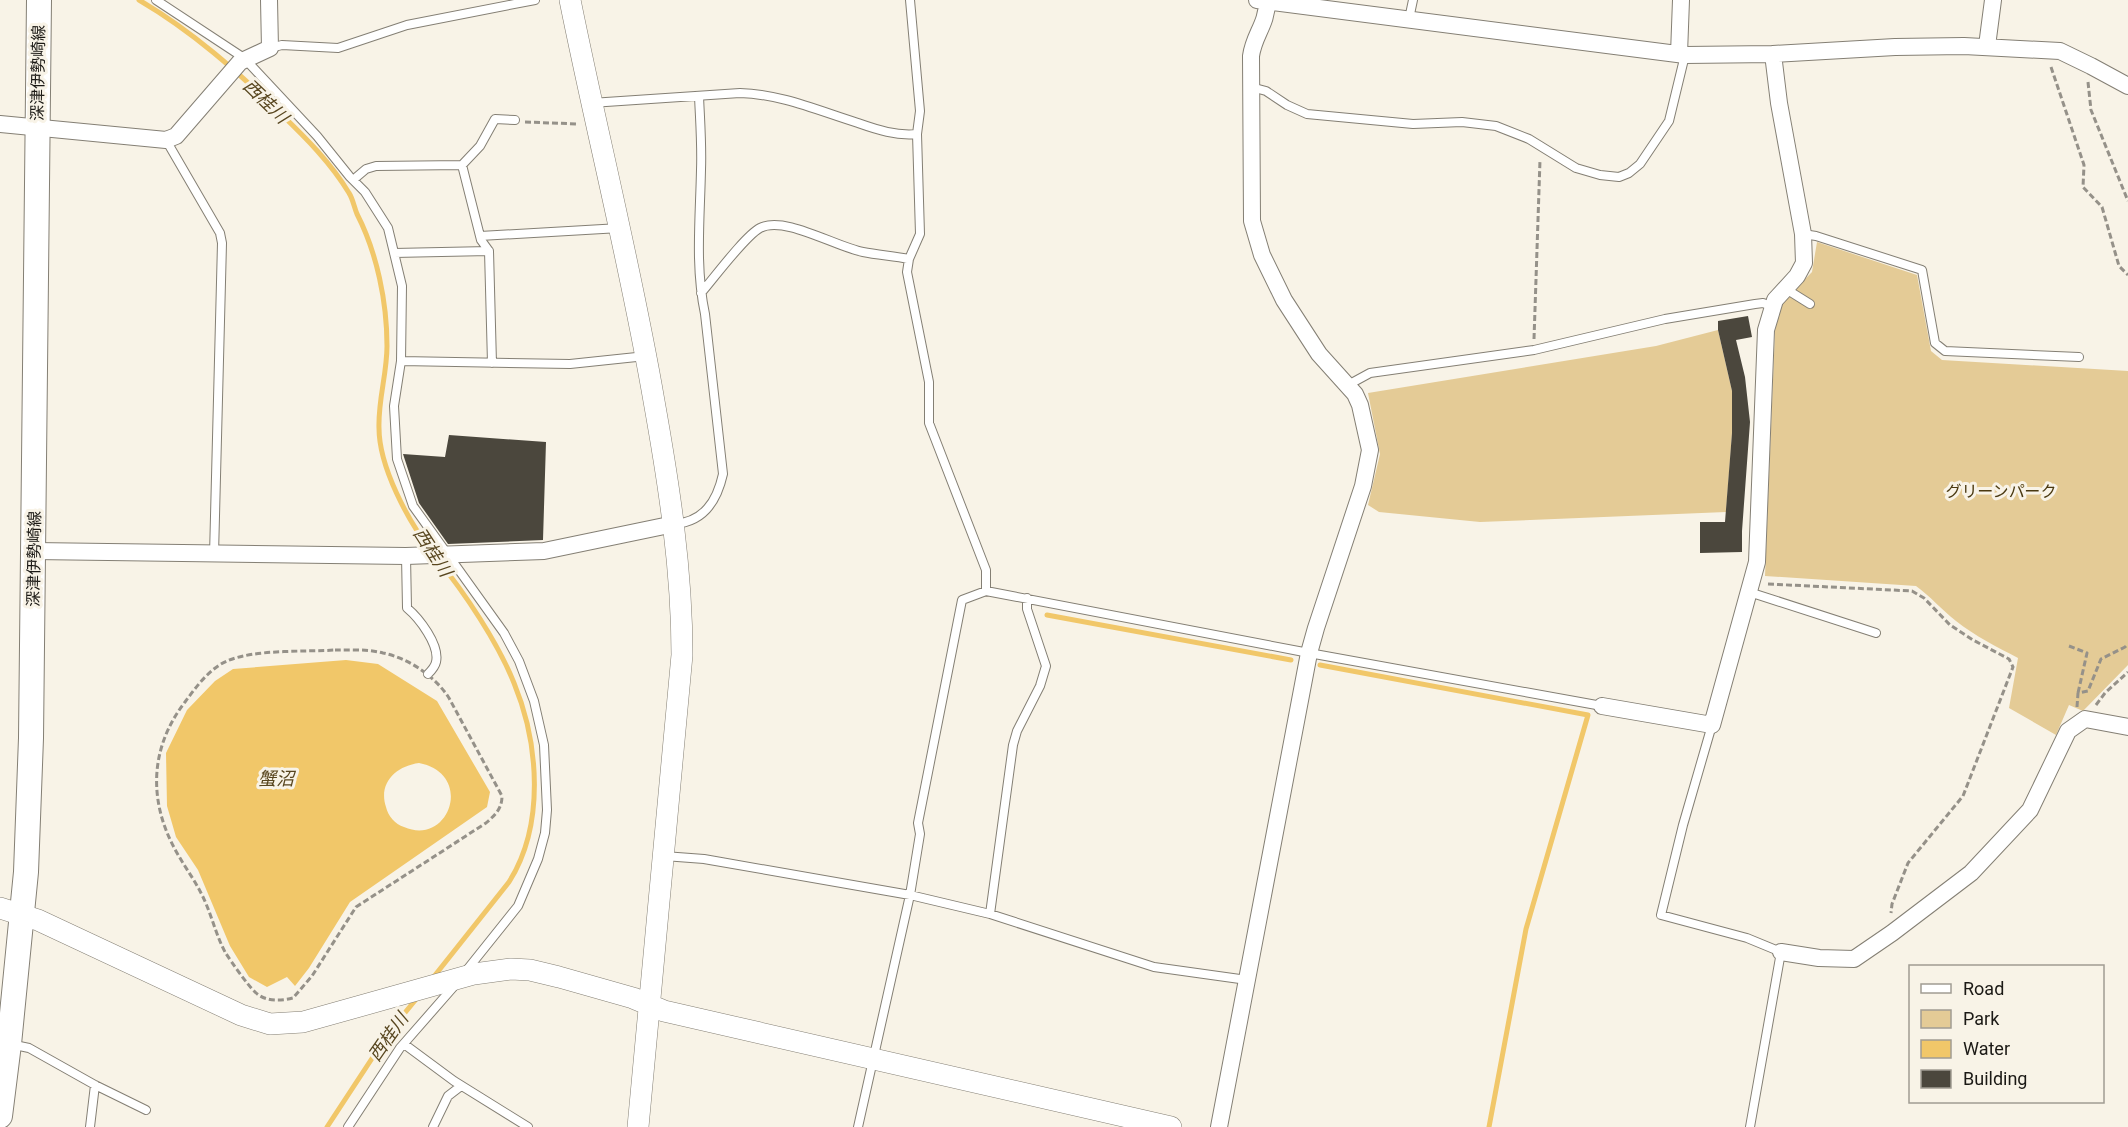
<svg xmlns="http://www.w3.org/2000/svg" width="2128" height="1127" font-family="Roboto,'Noto Sans JP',sans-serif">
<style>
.green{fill:#e4cb96}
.water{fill:#f1c769;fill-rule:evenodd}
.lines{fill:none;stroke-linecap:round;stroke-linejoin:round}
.stream{stroke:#f1c769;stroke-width:5}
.building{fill:#4b473d}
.service-casing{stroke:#847f74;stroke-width:10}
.minor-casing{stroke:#847f74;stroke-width:18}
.tertiary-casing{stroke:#847f74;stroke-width:22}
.secondary-casing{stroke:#847f74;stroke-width:26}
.path{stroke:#959189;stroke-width:3;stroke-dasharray:6 3;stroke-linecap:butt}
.service{stroke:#fff;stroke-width:8}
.minor{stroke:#fff;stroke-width:16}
.tertiary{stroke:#fff;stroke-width:21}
.secondary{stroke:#fff;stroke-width:24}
.labels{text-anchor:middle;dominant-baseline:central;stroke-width:6;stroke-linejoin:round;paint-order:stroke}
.street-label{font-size:16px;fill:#1b1915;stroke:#f8f3e7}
.park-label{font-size:16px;fill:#4a3910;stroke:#f8f3e7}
.water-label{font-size:18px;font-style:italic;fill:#58461f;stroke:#f8f3e7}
</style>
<rect width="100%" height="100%" fill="#f8f3e7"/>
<path class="green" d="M1817,242L1917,275L1931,351L1942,360L2128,371V665L2083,711L2069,705L2056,735L2009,708L2018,658C1997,647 1975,636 1956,621C1942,610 1930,596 1916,586L1765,576L1775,331L1780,305L1812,272Z
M1718,330L1732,391V433L1726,512L1480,522L1379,512L1368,505L1380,454L1368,393L1656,346Z"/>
<path class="water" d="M346,660L378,664L437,701L490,792L487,807L350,902L309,968L295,986L287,977L267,987L249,977L230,946L198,870L176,837L167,806L166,753L187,710L215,681L233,669ZM419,763C475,774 449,847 404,827C395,824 388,816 386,807C378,783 396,766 419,763Z"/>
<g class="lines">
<path class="stream" d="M139,0C192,31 237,71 281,114C306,138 331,163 349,193C353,199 354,207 357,214C377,253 387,302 387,346C387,374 378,400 379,428C379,467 408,521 432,552
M1047,615L1291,660
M1320,665L1588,715L1526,929L1489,1127
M432,979L509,882C545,825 539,744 514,683C498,643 465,593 437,559
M327,1127L390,1031L417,998"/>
</g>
<path class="building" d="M1748,316L1752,337L1736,340L1745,377L1750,422L1742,531V552L1700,553V522H1725L1732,433V391L1718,330V321Z
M449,435L546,442L543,540L448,544L419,503L403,454L445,457Z"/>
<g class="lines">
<g class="service-casing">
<path id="service" d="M156,0L244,58L317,136L350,177L365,192L388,228L402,286L401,361L394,406L397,459L413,506L504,633L519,661L534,701L544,745L547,810L545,833L538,859L518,906L466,971
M910,0L920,111L917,134L920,234L909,259L907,272L929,382V423L986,570V591
M1409,19L1413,0
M270,48L282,45L338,48L407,25L535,0
M1251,87L1266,91L1287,105L1307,114L1413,124L1462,122L1496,126L1529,139L1576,168L1600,175L1619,177L1629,173L1640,164L1669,121L1685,55
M591,103L740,93C781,94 819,111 858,123C878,130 896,136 917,134
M166,140L220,233L222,243L214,555
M462,165L481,240L489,251L492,363
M353,180L366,169L376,166L462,165L480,146L495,119L515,120
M1803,234L1816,236L1922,270L1935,343L1945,351L2079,357
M480,236L620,228
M394,253L489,251
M1786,289L1810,304
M701,293C714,278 745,236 760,228C784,215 836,247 863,252C878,255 894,256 909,259
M401,361L570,364L646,356
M1348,385L1370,373L1534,350L1665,319L1755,304L1763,303L1771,306
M674,524C704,522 717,501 723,474L705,314C695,267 700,219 701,170C702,145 700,120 699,96
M406,556L407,608C419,618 440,645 436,662C435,667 431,671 428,674
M1749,592L1876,633
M1712,725L1683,825L1661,915L1747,938L1781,952L1750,1127
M664,856L704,859L910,895L990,914L1154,967L1247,980
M990,914L1013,745L1017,731L1040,686L1046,666L1027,609V598
M10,1044L29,1048L95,1085L146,1110
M404,1044L454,1081L528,1127
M90,1127L95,1085
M348,1127L400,1048L456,984
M433,1127L448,1096L461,1086
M858,1127L910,895L920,834L918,823L962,600L986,591L1309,653L1602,706"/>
</g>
<g class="minor-casing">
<path id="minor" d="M1257,0L1685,55L1773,54L1895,47L1964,46L2060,51L2091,66L2128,86
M1987,46L1993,0
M1679,54L1681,0
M0,124L166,140L176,136L240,62L270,48L269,0
M34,551L406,556L544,551L674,524
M1602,706L1712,725L1757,562L1766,330L1775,300L1797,276L1804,263L1803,234L1779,103L1773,54
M1781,952L1819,958L1854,959L1892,933L1971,873L2030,810L2068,731L2085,719L2128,727
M1219,1127L1309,653L1316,628L1363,486L1370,450L1360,405L1355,394L1319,354L1284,300L1262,255L1252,221L1251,56C1254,34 1267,25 1267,1"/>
</g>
<g class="tertiary-casing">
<path id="tertiary" d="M570,0C597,134 631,267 654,401C669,485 682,569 682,655L638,1127
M0,908L38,920L241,1015L270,1024L303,1022L474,974L511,969L530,970L559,977L633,998L664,1011L1171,1127"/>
</g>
<g class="secondary-casing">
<path id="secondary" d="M0,1116L9,1044L26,872L31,738L39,0"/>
</g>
<path class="path" d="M2051,67L2084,165L2083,187L2102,207L2119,266L2128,275
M2088,82L2091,110L2128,201
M525,122L578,124
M1534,339L1540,160
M1768,584L1912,591L1924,598L1950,625L1973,640L2009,659L2013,667L1963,796L1908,863L1892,904L1891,913
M2069,646L2087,653L2078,693
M335,650C350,650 368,649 383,653C408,658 435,676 449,698L502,796C502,809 495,815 486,823L356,907L312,976L293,998C281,1001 265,1002 255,992C246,983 232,963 225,952C215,933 211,912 201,893C195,881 187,870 180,858C148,806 148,750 185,702C196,687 210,668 227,661C255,649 304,652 335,650Z
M2096,705L2105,693L2128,672
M2077,707L2078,693L2088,691L2101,659L2125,647L2128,644"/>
<use href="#service" class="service"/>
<use href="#minor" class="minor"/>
<use href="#tertiary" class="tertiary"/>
<use href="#secondary" class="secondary"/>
</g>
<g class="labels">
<g class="street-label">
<text transform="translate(38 73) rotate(-89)">深津伊勢崎線</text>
<text transform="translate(34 559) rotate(-89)">深津伊勢崎線</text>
</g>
<g class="park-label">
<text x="2001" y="491">グリーンパーク</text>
</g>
<g class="water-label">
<text transform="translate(266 101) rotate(44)">西桂川</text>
<text transform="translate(433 552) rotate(57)">西桂川</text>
<text x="276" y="778">蟹沼</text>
<text transform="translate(388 1037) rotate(-55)">西桂川</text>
</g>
</g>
<rect x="1909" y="965" width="195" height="138" fill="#f8f3e7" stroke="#a09c93" stroke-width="1.5"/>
<rect x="1921" y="984" width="30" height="9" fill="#ffffff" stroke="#a09c93" stroke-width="1.5"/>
<text x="1963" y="995" font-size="18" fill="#1b1915">Road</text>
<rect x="1921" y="1010" width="30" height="18" fill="#e4cb96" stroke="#a09c93" stroke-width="1.5"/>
<text x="1963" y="1025" font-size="18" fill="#1b1915">Park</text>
<rect x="1921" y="1040" width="30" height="18" fill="#f1c769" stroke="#a09c93" stroke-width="1.5"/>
<text x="1963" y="1055" font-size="18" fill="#1b1915">Water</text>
<rect x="1921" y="1070" width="30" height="18" fill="#4b473d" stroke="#a09c93" stroke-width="1.5"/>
<text x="1963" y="1085" font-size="18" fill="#1b1915">Building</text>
</svg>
